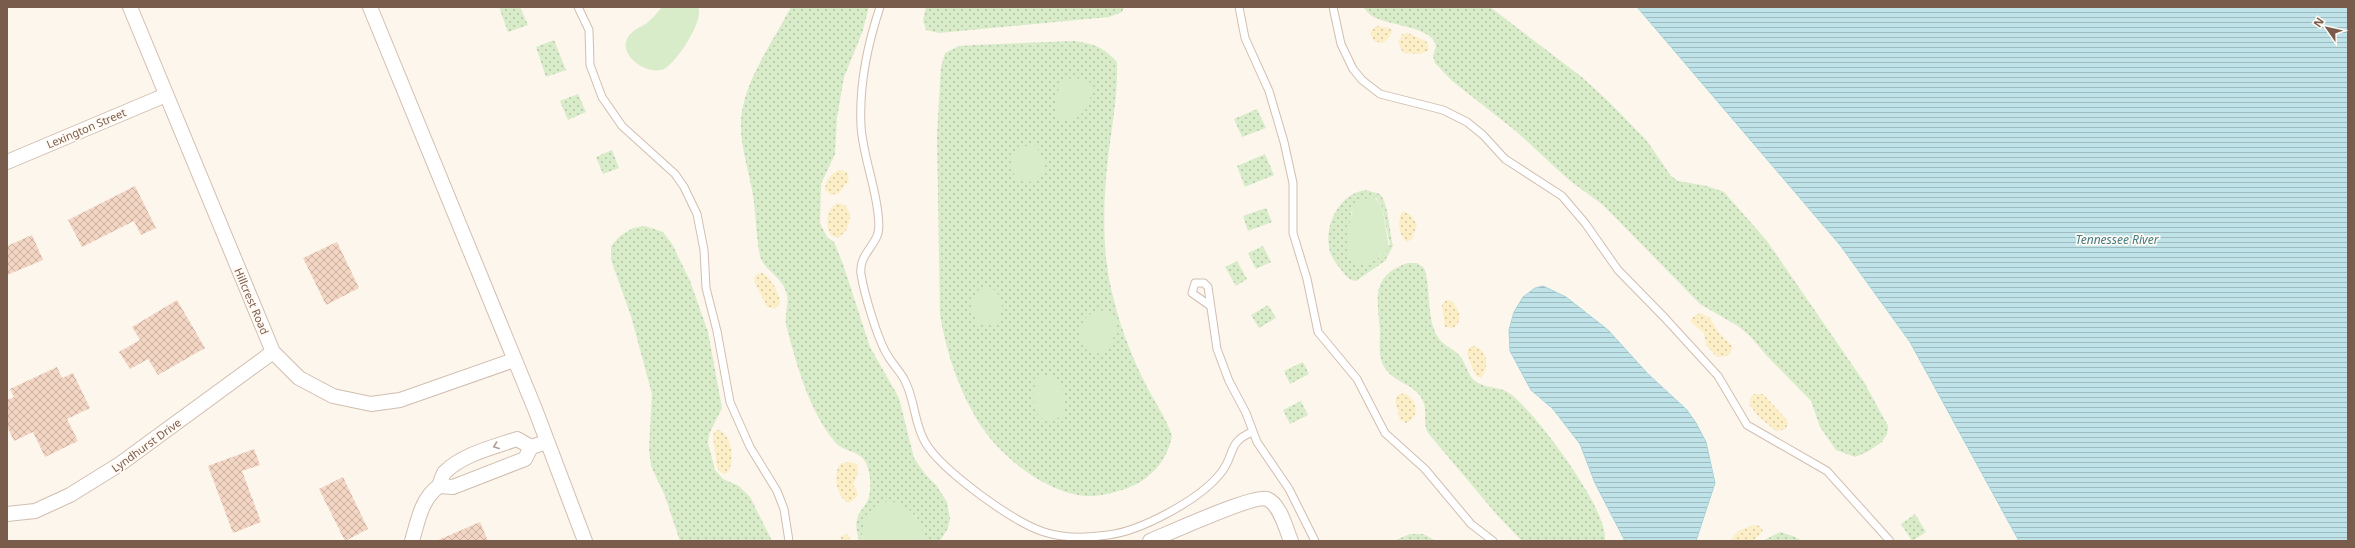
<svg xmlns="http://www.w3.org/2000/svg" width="2355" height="548" font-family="'Noto Sans',sans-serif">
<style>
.green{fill:url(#green-dots);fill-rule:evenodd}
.sand{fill:url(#sand-dots)}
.pitch{fill:#d8ecc9}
.water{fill:url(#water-rules);stroke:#a5d3da}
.building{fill:url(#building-cross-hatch)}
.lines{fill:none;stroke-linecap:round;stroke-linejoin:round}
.lane-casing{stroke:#d1beb0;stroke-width:9}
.street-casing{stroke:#d1beb0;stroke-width:16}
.lane{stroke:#fff;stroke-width:7}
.street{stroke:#fff;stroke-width:14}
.oneway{stroke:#af9d94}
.labels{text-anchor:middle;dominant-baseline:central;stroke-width:3.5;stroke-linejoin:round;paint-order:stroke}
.street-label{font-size:11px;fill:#7a5c4d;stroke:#fffaf3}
.water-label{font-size:12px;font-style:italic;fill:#437c86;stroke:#fffaf3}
</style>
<defs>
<pattern id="green-dots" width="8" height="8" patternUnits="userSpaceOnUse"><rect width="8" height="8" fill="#d8ecc9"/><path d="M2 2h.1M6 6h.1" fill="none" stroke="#b4c2a5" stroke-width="1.8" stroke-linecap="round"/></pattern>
<pattern id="sand-dots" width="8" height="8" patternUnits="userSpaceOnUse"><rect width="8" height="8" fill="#fcefc7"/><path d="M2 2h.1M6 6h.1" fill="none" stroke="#d1c5a4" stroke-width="1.8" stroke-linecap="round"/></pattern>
<pattern id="water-rules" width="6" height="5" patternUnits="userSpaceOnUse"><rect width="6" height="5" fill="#bfe3e8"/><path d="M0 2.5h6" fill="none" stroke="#a0bbbe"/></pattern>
<pattern id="building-cross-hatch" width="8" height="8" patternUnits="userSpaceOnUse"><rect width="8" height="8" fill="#f3d5c3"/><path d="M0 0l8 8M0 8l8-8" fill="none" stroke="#cab0a1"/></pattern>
</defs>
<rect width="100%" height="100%" fill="#fdf6ec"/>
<path class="green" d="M499,7H520L528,25L508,32Z
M791,7H869L862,33L844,77L837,118L835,154L821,184L820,223L827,237L834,242L843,264L870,347L899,398L914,458L925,474L936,485L947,502L950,519L948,528L940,541H925L916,515L862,535L863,541H859C858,534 855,527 857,520C858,512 864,508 867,502C872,492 871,473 866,463C860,450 843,452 835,442C808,409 797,365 786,325C784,312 791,302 785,289C780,276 763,269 760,256C756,236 756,215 753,195C748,165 735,133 744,102C752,70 776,36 791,7Z
M926,7H1124L1122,12L1109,17L939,33L926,30L923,20Z
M1363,7H1490L1583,78L1609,102L1647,141L1671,176L1678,181L1707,186L1724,192L1767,241L1864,382L1888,426L1887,434L1882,442L1867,452L1855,457L1836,450L1820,427L1811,401L1766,355L1751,337L1738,326L1700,304L1603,205L1569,180L1517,132L1451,80L1435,63L1433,56L1436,46C1433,26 1387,26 1372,16C1369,14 1366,10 1363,7Z
M554,40L566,70L546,77L536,47Z
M1074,41C1095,44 1103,47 1117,62C1118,94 1112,126 1108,158C1104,191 1103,225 1106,258C1111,302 1127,348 1147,387C1156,404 1166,418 1172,436C1167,461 1152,478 1128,488C1116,492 1099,497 1086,496C1049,493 1008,462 986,433C962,400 947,356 940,315L937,135L941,67L945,53L959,46L974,45Z
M578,94L586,112L568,120L560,101Z
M1257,109L1266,128L1242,137L1234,119Z
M612,150L619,168L603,174L596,157Z
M1265,154L1274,175L1245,187L1237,166Z
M1365,190L1380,194C1389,205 1389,230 1393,246L1385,261L1356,281C1349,280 1346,276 1342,271C1336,263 1330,256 1329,247C1325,223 1340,194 1365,190ZM1376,198L1382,206L1390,245C1383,256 1372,264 1357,264L1349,240L1351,213L1353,209Z
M1266,208L1272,222L1248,231L1243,216Z
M645,226L663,232L672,244L690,281L708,332L722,408L709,434L708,443L715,470L723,479L739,486L750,497L772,541H680L665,496L651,466L649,448L652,394L631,316L611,260V246L620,236L633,228Z
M1263,246L1271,262L1256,269L1248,253Z
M1237,261L1247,279L1236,286L1225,267Z
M1408,263H1417L1424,268C1432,291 1425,318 1439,339C1445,346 1454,349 1460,356C1467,365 1468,378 1478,383C1489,389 1501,386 1512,395C1537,415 1609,510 1605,541H1522L1498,516L1428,433C1422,423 1428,411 1423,401C1416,384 1394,383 1385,368C1378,359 1380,343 1380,332C1378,300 1369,276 1408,263Z
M1268,305L1276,318L1259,328L1251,315Z
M1303,362L1309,374L1290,384L1284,371Z
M1301,401L1308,415L1290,424L1283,410Z
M1915,514L1926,532L1912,541L1901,524Z
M1780,532L1793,536L1802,541H1762Z
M1410,534H1423L1437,541H1393Z"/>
<path class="sand" d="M1376,26L1390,28L1392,32L1388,39L1382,43L1374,41L1370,32Z
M1408,33L1427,42L1429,50L1420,54L1403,53L1398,42L1402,34Z
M839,170L847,172L849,180L839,193L831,195L825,190C825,180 831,174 839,170Z
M837,203L845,205L850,213C850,223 847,234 837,238L830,234C825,223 826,210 837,203Z
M1403,211L1411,215L1417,225L1412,239L1407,242C1399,237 1396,218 1403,211Z
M763,273C772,280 779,292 780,303L775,309L767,307L755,283L754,278L757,274Z
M1446,300L1452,301C1459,309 1464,321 1453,328L1445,327L1442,305Z
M1700,313L1709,317L1719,333L1733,347L1728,356L1717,357L1706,345L1704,333L1691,322L1692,318Z
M1474,346C1488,349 1490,368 1481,378L1476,376L1467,354L1469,347Z
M1404,393C1417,399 1421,417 1406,423L1400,420L1395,400L1398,395Z
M1754,394H1763L1786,419L1788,423L1786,429L1776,431L1758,416L1749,404L1751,397Z
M718,430C732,432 737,467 725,474L720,472L717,468L713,437L714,432Z
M850,462L857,464L858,473L853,485L857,491V497L849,503C836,498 832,473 841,463Z
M1754,525L1760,526L1763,531L1753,541H1729L1738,531Z
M848,534L851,541H840L841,536Z"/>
<path class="pitch" d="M662,7H698C705,20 676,63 664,69C648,76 617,56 628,37C632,30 641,27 647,23C653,18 657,13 662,7Z
M1071,78L1083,79L1091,83C1092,107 1082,124 1056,118C1053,101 1055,86 1071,78Z
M1034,145C1043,154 1045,161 1043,173C1035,183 1028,184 1016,179C1008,161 1011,146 1034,145Z
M1373,196L1382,206L1389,247C1383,256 1358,274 1350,259C1345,249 1349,211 1357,202Z
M988,286C1004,293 1007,314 993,325L978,324C970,311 970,299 981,287Z
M1105,310C1123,322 1116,336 1106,352C1080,361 1075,330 1087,316C1092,312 1099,311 1105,310Z
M1045,375C1063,380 1068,397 1064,414L1050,423C1030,416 1031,395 1037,378Z
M888,501C910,504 923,520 925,541H863C859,523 870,505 888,501Z"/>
<path class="water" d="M1637,7H2348V541H2019L1910,342L1840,245Z
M1543,286L1566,297L1608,330L1648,374L1687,410L1696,423L1706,442L1715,483L1696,541H1625L1595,483L1580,444L1553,409L1531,390L1510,351L1509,330L1514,312L1523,297L1535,288Z"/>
<path class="building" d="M135,186L156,228L141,235L134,221L82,247L68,220Z
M32,235L43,260L7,275V246Z
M337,242L359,288L326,305L303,258Z
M177,300L205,348L158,375L148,359L130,369L119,352L140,340L132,327Z
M57,367L62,378L73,373L90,408L67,419L78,441L45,457L33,432L14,441L7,426V400L14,397L10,389Z
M254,449L260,465L242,471L261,522L233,533L208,466Z
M343,477L368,529L345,541L319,489Z
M480,522L488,541H436Z"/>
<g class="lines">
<g class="lane-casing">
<path id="lane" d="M578,7L589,30L590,65L602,97L622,126L675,174L684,187L697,214L704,250L706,288L717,331L730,402L750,447L777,491L784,509L789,541
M880,7C868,43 859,87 861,126C863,156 875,184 878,214C879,221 880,229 877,236C871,250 859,257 861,274C864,293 878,341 888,356C893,365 901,372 905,381C915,400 914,423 925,442C941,470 1013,522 1044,532C1063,538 1088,538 1108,535C1141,531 1199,500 1220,474C1236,455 1226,443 1252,432
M1239,7L1245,38L1269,91L1284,142L1293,183V233L1307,279L1318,332L1357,379L1385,433L1425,469L1471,524L1493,541
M1333,7L1341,44L1353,69L1362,80L1380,94L1443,110L1467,122L1483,135L1505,159L1562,196L1585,223L1618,270L1664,317L1718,376L1747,425L1827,471L1890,541
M1209,305L1192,293L1195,283H1204L1208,287L1217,349L1229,381L1246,413L1257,442L1289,489L1315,541"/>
</g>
<g class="street-casing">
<path id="street" d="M130,7L273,352L299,378L333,396L371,404L400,400L514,360
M370,7L535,409L585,541
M7,162L166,95
M531,447L517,439C494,447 463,454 445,472C442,475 441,482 439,486L453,487L525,459L531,447L547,442
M7,514L35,511L70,495L120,464L273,352
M412,541C418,521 421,499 439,486
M1150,541C1167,534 1255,494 1267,499C1280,504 1286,529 1291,541"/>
</g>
<use href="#lane" class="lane"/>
<use href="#street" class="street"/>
</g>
<defs><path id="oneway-chevron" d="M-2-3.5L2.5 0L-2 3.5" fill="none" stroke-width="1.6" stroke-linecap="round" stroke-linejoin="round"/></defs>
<use class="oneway" href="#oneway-chevron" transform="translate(496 446) rotate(160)"/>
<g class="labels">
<g class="street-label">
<text transform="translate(86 128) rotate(-23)">Lexington Street</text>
<text transform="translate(252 301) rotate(67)">Hillcrest Road</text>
<text transform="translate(146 445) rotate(-36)">Lyndhurst Drive</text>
</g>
<g class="water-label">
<text x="2117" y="239">Tennessee River</text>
</g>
</g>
<rect width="2355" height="548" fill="none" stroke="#7a5c4d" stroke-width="16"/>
<g transform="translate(2327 28) rotate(304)" stroke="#fffaf3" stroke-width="3" paint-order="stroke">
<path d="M0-3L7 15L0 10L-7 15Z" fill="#7a5c4d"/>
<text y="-6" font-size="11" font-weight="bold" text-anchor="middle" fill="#7a5c4d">N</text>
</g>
</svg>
